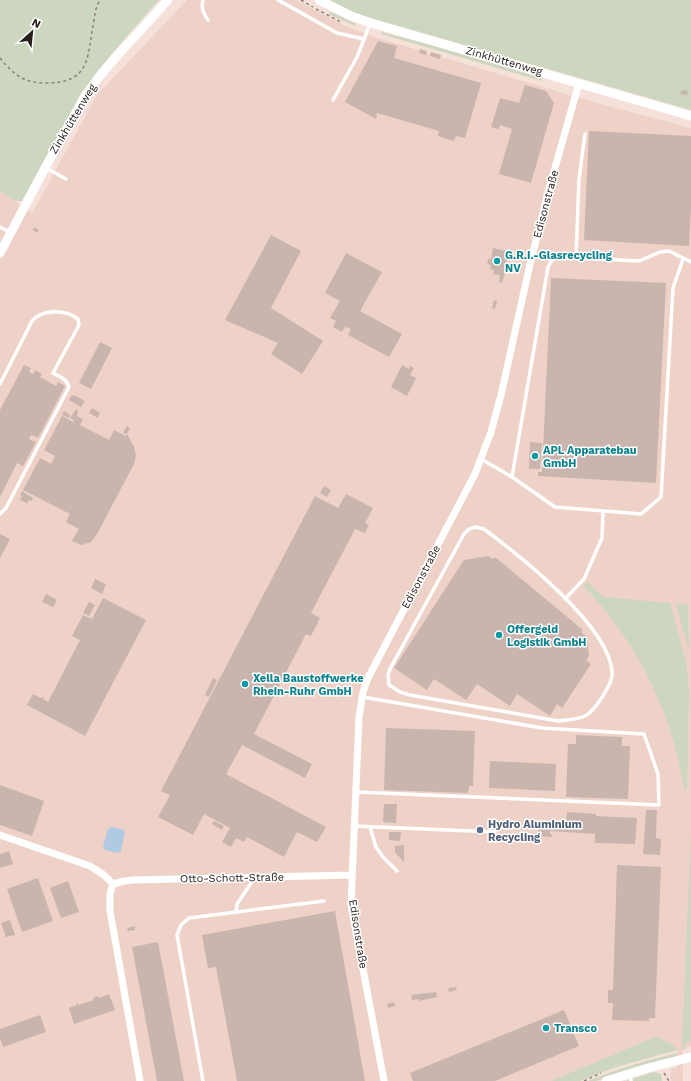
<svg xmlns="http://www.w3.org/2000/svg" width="691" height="1081" font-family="'Work Sans',sans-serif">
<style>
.built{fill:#eed2c7}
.green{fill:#cdd6be}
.water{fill:#afcae1}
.building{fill:#c9b5ae}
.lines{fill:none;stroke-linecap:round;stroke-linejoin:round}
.path{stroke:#8d807a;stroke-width:1.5;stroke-dasharray:3 3;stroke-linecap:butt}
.service{stroke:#fff;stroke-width:3.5}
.minor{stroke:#fff;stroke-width:7}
.tertiary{stroke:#fff;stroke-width:9}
.culture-dot{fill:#0f9aa8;stroke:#fff;stroke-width:1.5}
.service-dot{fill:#5c6f8a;stroke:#fff;stroke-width:1.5}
.labels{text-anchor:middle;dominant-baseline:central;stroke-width:3;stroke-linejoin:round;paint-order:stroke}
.street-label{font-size:11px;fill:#27201d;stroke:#fff}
.culture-label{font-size:11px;font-weight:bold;fill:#0d838f;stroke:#fff;text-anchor:start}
.service-label{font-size:11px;font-weight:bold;fill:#4e5e75;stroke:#fff;text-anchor:start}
</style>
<rect width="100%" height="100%" fill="#f5e1d9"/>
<path class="built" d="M187,0H296L346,26L374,37L597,103L691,128V1046L683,1050V1081H672L670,1079L671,1069L677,1068V1048L657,1036L551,1081H0V190L32,213L97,95Z"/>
<path class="green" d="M0,0H159L113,52L82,92L22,201H14L0,190Z
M328,0H691V110L374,19L358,14Z
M331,12L356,24L355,26L329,14Z
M381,32L431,45L525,73L542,79V81L381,34Z
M587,582L603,597L670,603L686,662L689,690L687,789H684C672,711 638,644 584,586Z
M676,604L688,605L689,651Z
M691,830V1041L686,1043L685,1049H682Z
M657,1036L677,1048V1050L613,1068L580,1081H551Z
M677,1053L678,1056L640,1066L596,1081H588C619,1068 645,1061 677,1053Z
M654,1072L661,1074L662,1081H626Z"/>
<path class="water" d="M112,827L122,829L125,832L121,851L118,853L105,850L103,846L108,829Z"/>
<path class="building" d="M378,41L397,46L394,58L481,83L465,138L456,136L454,141L438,136L439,131L377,113L376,119L345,102Z
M420,49L427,51L426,55L419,53Z
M431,52L441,55L440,59L430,56Z
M525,85L546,91L554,103L531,183L499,174L512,129L500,125L499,129L491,127L500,98L519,103Z
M682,90L688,91L687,95L680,94Z
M589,131L691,136V207L689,246L584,240Z
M34,227L39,230L37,233L33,230Z
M271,235L301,251L271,308L323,341L302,374L271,354L278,343L225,320Z
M493,248L509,252L504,272L505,273L502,283L499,282L500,275L493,274L494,270L490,269L491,265L487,264L489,258L491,259Z
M346,253L382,272L360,311L402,334L389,357L348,335L351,329L345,327L342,332L333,327L336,321L330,318L340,301L325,293Z
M551,278L666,283L656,483L538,476V472H542Z
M494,300L497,301L495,309L492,308Z
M100,342L112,348L91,389L79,383Z
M24,365L31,368L29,372L33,374L35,370L42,374L40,377L56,386L58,382L65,386L38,438L31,435L29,439L36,442L23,466L17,463L0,497V410Z
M402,365L409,369L410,366L414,368L410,375L416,378L407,396L391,387Z
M74,395L85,401L81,407L69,400L71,396Z
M92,408L100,413L98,418L89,413Z
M76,409L78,411L77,416L83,419L80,425L109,440L114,430L126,436L127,434L123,433L127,426L130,428L127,434L134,447L136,455L134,464L97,534L91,542L81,545L72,541L79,529L66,522L70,514L23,490L40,458L51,464L55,456L44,450L62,416L73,422L74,420L70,418Z
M64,411L70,415L69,418L62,415Z
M530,442L542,443L540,469H529Z
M324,486L331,490L327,497L320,493Z
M22,491L33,498L32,501L29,500L27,503L20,500L22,496L20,495Z
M346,494L373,508L365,523L369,525L365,533L355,529L311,613L320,618L311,636L306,634L254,734L312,764L305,778L242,745L226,774L326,827L317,842L297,832L284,857L247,837L244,842L236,838L231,847L222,842L230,828L204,814L193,835L158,817L170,795L161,791L315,496L338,508Z
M0,534L10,539L0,558Z
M488,556L493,559L495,557L583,630L581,632L587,637L589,656L586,660L591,664L562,708L557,704L550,716L517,694L510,706L477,684L466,700L434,679L427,690L394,668L464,560Z
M95,579L106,584L102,594L91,588Z
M46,594L57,600L53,607L42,602Z
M103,598L146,620L85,736L27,705L33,694L41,698L42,697L44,698L43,699L48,702L80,640L72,636L83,615L92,619Z
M89,602L95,605L89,616L83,613Z
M213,678L217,680L209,697L205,695Z
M386,728L475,731L473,786H469L468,793L384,790Z
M576,735L622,737V746H630L628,799L566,797L568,744H576Z
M490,761L556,764L555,791L489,788Z
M0,785L44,801L32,836L0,825Z
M384,804H397L396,823L383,822Z
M646,810H657L656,838L661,839L660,855L643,854Z
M567,812L596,814V816L637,818L635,844L595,843V834L550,831V834L552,835V837L539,836L540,831H538V823L566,824Z
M214,821L224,826L222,830L212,824Z
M389,832H401L400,841L389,840Z
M404,845V862L395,852V846Z
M9,851L13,864L0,868V854Z
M617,865L661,867L655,1018H649V1021L612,1020L613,1003H608V990H613Z
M38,878L53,921L22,932L7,889Z
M68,881L79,912L61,918L50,888Z
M335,911L365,1081H237L216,967L208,968L202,935Z
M10,920L15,935L6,937L1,923Z
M135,926V930L128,931L127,928Z
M158,942L184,1081H157L132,947Z
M456,987L457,990L449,992L448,988Z
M436,992L437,997L419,1001V999L412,1000L411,995Z
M109,994L115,1010L74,1024L69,1008L77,1005L76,1004L78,1003V1005L94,1000L93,998L98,996L99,998Z
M394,1002L395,1006L388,1008L387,1004Z
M564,1010L579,1046L495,1081H413L410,1073Z
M40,1015L46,1032L3,1047L0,1038V1029Z"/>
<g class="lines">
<path class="path" d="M301,0L313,7
M316,9L341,22
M0,58C14,75 24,83 46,83C92,83 87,56 94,20C95,13 96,6 100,0
M664,1073L669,1081
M584,1081L601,1073"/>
<path class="service" d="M203,0C201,8 203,13 208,20
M278,0L337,33L364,39
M333,100L357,57L370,24
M46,168L66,179
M0,227L10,232
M576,257L579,179L585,134
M0,384L32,321C42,309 66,309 78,319L79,325L53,373C60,377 67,379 69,387L6,508L0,514
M481,459L512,477L555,507L641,514L661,497L673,288L683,259
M512,477L548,267L552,260L559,257L639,261L660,252L669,251L691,262
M475,527L484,529C520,556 608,625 612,671C613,681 607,688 603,696C588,719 585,718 558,721L410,695L400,692L389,685L388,674L391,667L464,534L469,529Z
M565,599L584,579L602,538L603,511
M356,792L659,805L658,774L644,734L542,728L363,697
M354,826L495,832
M370,827L376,847L383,857L397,871
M236,912L237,904L255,877
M630,1074L631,1081
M203,1081L177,935L181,925L189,918L324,901"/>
<path class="minor" d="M0,835L90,866L104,875L113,884L124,881L134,880L352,875
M113,884L110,893V911L140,1081
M384,1081L351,905L359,717L363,692L368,678L475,474L491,432L501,395L530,264L549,189L579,83"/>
<path class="tertiary" d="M319,0L351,16L371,23L691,116
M0,253L45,168L84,98L98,78L115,58L168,0
M606,1081L648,1068L691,1057"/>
</g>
<g class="culture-dot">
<circle cx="497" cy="261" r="4"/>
<circle cx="535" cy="456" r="4"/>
<circle cx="499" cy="635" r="4"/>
<circle cx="245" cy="684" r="4"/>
<circle cx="546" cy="1028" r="4"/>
</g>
<circle class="service-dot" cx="480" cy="830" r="4"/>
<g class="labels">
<g class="street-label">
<text transform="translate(504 61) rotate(16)">Zinkhüttenweg</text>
<text transform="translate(73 119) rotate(-59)">Zinkhüttenweg</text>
<text transform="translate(546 204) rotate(-75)">Edisonstraße</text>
<text transform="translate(421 577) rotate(-62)">Edisonstraße</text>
<text transform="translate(232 878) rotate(-1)">Otto-Schott-Straße</text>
<text transform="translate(358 934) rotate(81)">Edisonstraße</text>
</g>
<g class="culture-label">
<text x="505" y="255">G.R.I.-Glasrecycling<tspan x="505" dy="13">NV</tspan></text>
<text x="543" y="450">APL Apparatebau<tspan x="543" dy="13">GmbH</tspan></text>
<text x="507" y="629">Offergeld<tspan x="507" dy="13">Logistik GmbH</tspan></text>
<text x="253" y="678">Xella Baustoffwerke<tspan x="253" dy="13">Rhein-Ruhr GmbH</tspan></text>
<text x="554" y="1028">Transco</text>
</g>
<g class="service-label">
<text x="488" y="824">Hydro Aluminium<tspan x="488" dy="13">Recycling</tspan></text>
</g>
</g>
<g transform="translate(32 32) rotate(27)" stroke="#ffffff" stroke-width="3" paint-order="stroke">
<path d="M0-3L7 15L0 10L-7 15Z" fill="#27201d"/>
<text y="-6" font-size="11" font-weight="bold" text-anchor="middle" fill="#27201d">N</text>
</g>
</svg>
